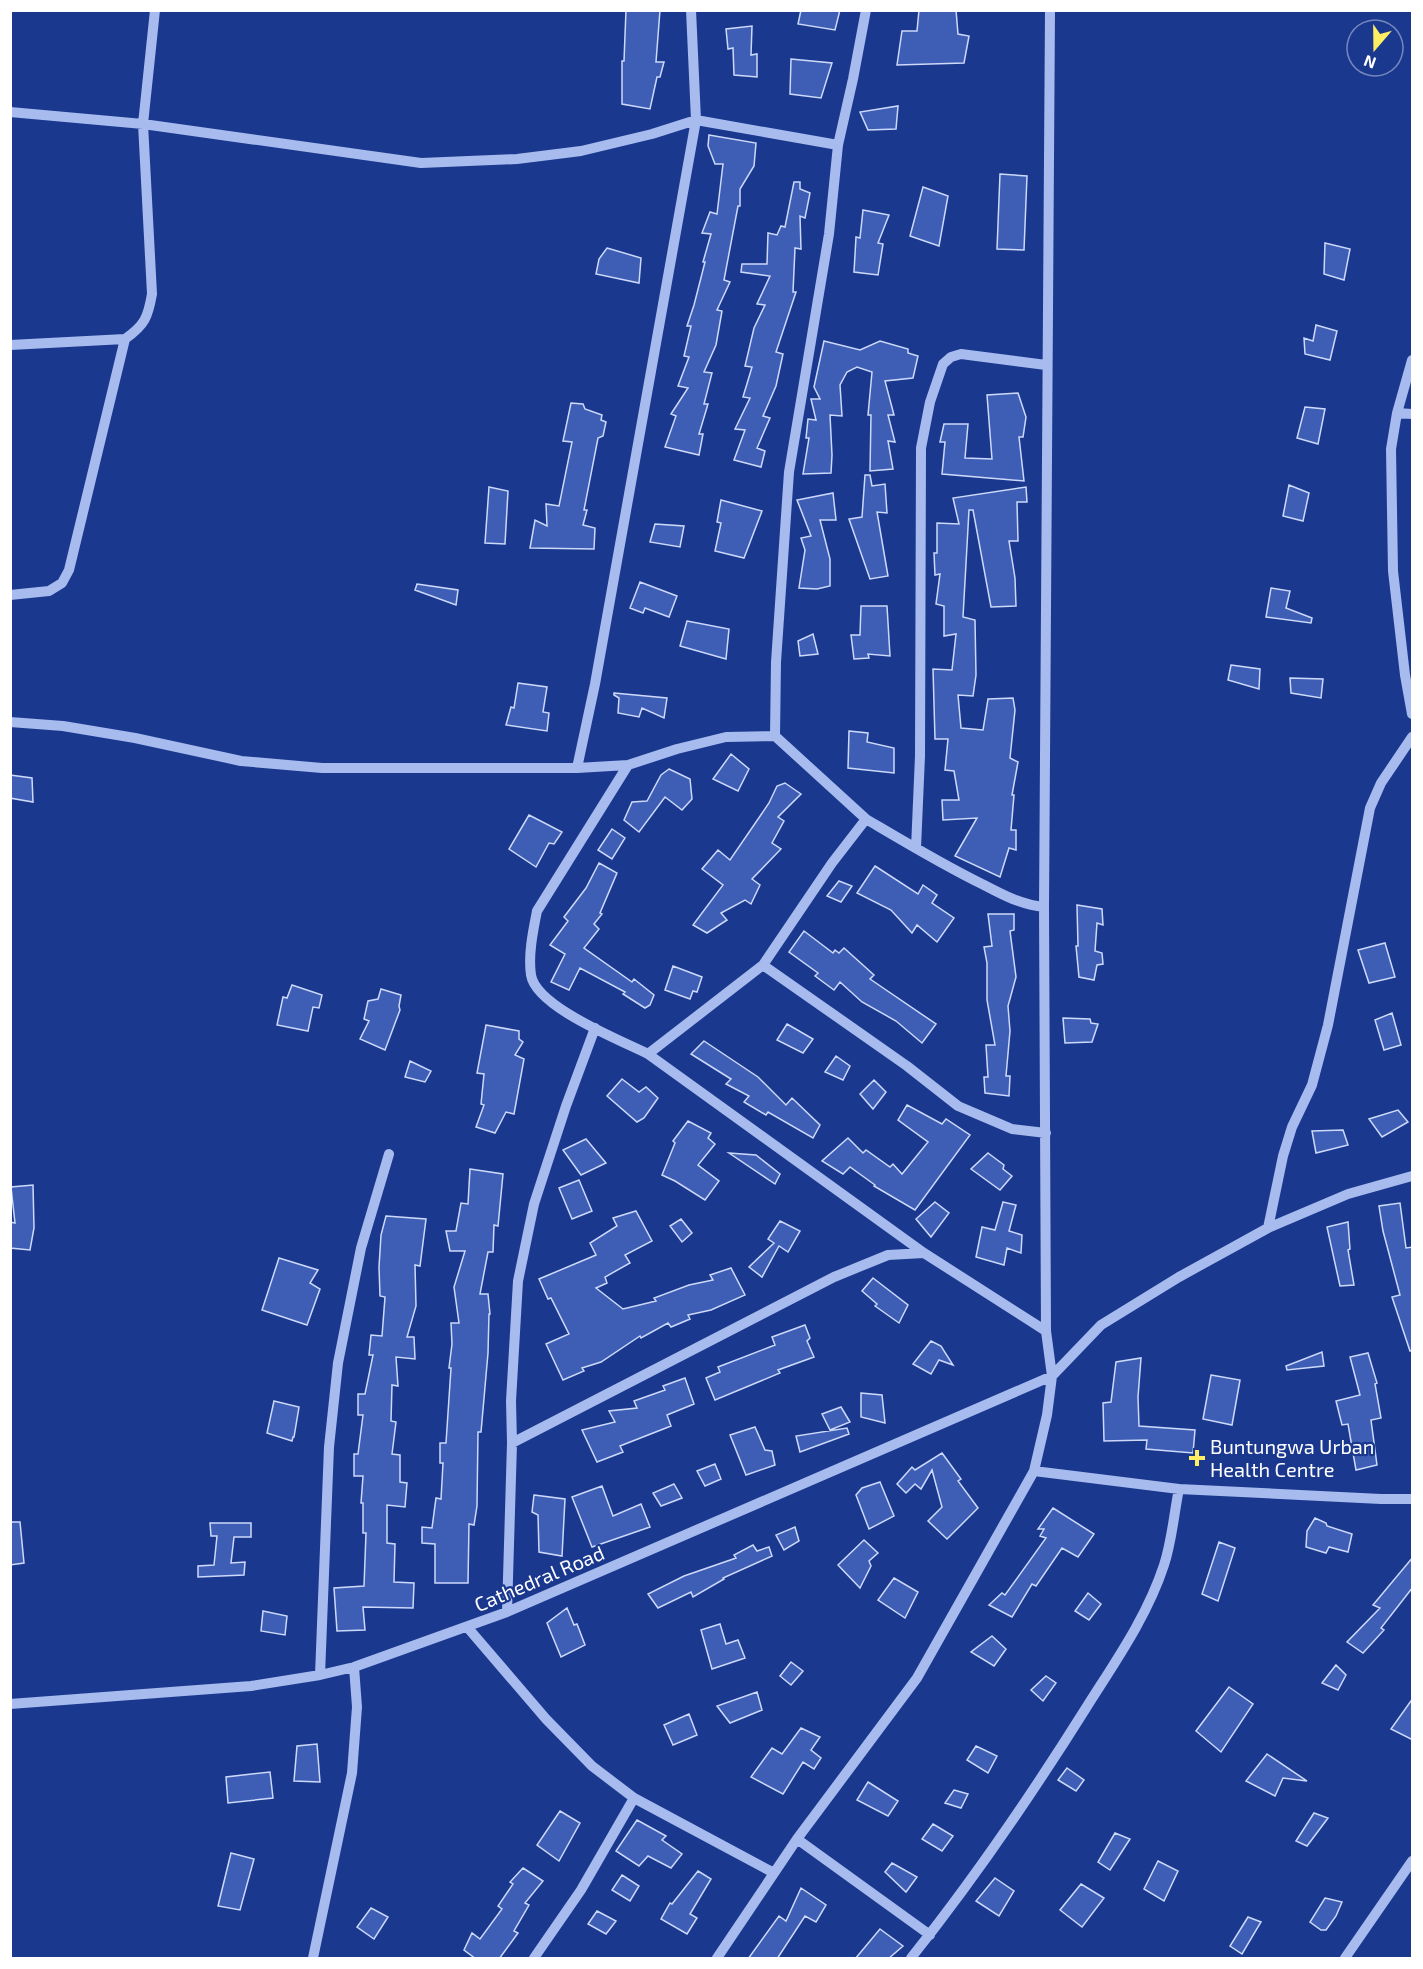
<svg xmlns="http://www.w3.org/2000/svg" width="1423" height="1969" font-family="'Exo 2',sans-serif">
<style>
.building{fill:#3e5eb5;stroke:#cdd9fa;stroke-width:1.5}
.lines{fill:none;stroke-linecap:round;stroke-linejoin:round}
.minor{stroke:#a7bbee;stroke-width:10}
.poi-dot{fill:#ffed64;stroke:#1a388e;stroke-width:2}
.labels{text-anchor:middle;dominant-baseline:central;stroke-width:4.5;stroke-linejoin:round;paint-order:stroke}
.poi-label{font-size:20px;fill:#fff;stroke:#1a388e;text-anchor:start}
.street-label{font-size:20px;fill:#fff;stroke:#1a388e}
</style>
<rect width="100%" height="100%" fill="#1a388e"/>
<path class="building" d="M626,10H660L656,62H664L660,77H657L650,109L622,104V61H624Z
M801,10H840L835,30L798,24Z
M919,10H956L958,34L969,36L964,63L897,65L902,31H917Z
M752,26L751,55L757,54V77L734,75L733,48L728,49L726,29Z
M791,59L832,63L821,98L790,94Z
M898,106L896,129L868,130L860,112Z
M709,135L756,143L754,166L740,189V206H738L724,280L730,282L717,310L722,311L716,345L704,372L712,373L704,404H708L699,434H703L699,455L665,447L676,416L671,414L688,388L678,386L689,357L684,356L691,326H687L694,305L705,262H703L711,234L702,233L710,212L717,214L723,164H715L708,146Z
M1000,174L1027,176L1024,250L997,249Z
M794,182H800V189L810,193L805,218L800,216L801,249L795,248L793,292H796L776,352L783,354L776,386L763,416L770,418L757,448L765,451L761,467L734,460L745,430L735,429L750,398L743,397L752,367L745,366L754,328L765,305L757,304L770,276L741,272L742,264H767L768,233L777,235L781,226L785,227Z
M923,187L948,196L939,246L910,236Z
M863,210L889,215L878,243L883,244L878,275L854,272L856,237L860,238Z
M1325,243L1350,249L1344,280L1324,274Z
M607,248L641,258L639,283L596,274L599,259Z
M1316,325L1337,331L1330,360L1305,354L1304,338L1313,341Z
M824,341L860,350L880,341L908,349V353L918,356L913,378L885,381L894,415H888L895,442L888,441L893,469L870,471L871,415H868L872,372L857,367L847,372L840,385L842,416L830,415L832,455L831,473L803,474L809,438H806L808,419L816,420L811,399H820L814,387Z
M1018,393L1026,417L1023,437H1019L1024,481L942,474L945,442H940L944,424H968L965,458L992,459L987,395Z
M571,403L583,404L585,409L602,415L601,420L606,422L603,436L598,438L584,510H587L583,525L595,528L594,549L530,548L535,520L547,526L546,504L559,506L572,442L563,441Z
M1305,407L1325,409L1318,444L1297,438Z
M865,475H870L872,486L885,484L887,513L877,512L888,576L870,579L849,519L862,517Z
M1289,485L1309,493L1303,521L1283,516Z
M489,487L508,491L505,544L485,543Z
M1026,487L1027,502H1017L1018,541H1009L1015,578L1016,606L991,607L973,510H969L963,617L975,620L976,675L973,696L958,695L961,728L983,730L988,699L1013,698L1015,710L1010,758L1018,762L1012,795H1014L1011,830H1016V850L1009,848L1000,877L955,856L977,818L943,820L942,800H959L954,771L945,770L948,739H935L933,669L952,670L956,634L944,636V606L936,604L940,574L935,575L934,553H937V523L959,524L953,498Z
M833,493L836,520H820L830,559V586L817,589L799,588L805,550L801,538L811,536L797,500Z
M721,500L762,511L744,558L715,551L721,523L717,522Z
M655,524L684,526L680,547L650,542Z
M640,582L677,596L669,617L645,608L643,613L630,608Z
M417,584L458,590L456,605L415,590Z
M1271,588L1290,591L1286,608L1312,618L1311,623L1266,617Z
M861,606H887L890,656L868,654L869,658L854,659L851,635H860Z
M687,621L729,629L726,659L680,646Z
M813,634L818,654L800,656L798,641Z
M1231,665L1260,669L1259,689L1228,680Z
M1290,678L1323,679L1321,698L1291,693Z
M518,683L547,687L543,712L549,713L547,731L506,725L511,707L514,708Z
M614,693L667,698L664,718L642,708L639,717L618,713L619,698L614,695Z
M849,731L868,733L867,742L894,748V773L848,768Z
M731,754L749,769L738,791L713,779Z
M669,769L690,779L692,799L682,810L665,797L639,832L624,820L632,802L647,801L661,775Z
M10,775L32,778L33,802L10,798Z
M785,783L801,794L778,817L784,821L772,843L781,849L752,879L760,885L751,904L745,900L721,913L727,920L707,933L693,925L723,885L702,869L718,850L730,860L769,803L777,786Z
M529,815L562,832L554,844L549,843L536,867L509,849Z
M612,829L625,838L612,859L598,850Z
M599,863L617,873L600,913L602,914L594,924L599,929L584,948L632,982L634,979L654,995L650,1005L645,1008L623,994L625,992L580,968L569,990L551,982L565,954L550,945L568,921L564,917L586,888Z
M875,866L918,894L923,885L937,895L932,903L954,918L937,942L917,925L912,933L891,910L857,893Z
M839,881L852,886L841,902L827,896Z
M1077,905L1102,909L1103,925L1097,923L1095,951L1102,953L1103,964L1097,965L1094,980L1079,977L1076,946H1078Z
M988,914H1014V930L1010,931L1016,977L1008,1006L1010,1031L1006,1076H1010L1009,1096L985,1093L984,1077H988L986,1045H995L987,1000V963L984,947L992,946Z
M804,931L833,953L835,950L839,953L844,948L874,975L870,979L936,1024L922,1043L896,1021L862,1002L840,982L834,990L815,976L818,973L789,952Z
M1385,943L1395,977L1369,983L1358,950Z
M673,966L702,977L697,992L693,991L690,999L665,990Z
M292,985L322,995L319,1008L313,1007L308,1031L277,1025L283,997L287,998Z
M381,989L401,995L399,1006L400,1010L385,1050L360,1039L369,1021L364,1019L368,1001L378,999Z
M1392,1013L1401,1045L1384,1050L1375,1020Z
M1063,1018L1090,1019L1091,1023L1098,1024L1092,1042L1065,1043Z
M787,1024L813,1039L803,1053L777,1040Z
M486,1025L519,1031V1039L523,1042L515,1055L524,1059L514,1114L506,1112L495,1133L476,1127L484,1105L481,1104L484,1074L477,1073Z
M704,1041L758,1077L786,1105L792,1098L820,1125L813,1138L768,1112L766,1115L744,1102L749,1096L726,1084L731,1079L691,1054Z
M836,1056L850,1066L843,1080L825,1072Z
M410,1061L431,1071L425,1082L405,1077Z
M622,1079L639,1092L646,1087L658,1098L644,1118L637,1122L607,1096Z
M874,1080L886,1092L873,1109L860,1094Z
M907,1105L942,1124L946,1119L970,1135L915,1210L874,1186L875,1185L850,1167L843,1174L822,1161L848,1138L863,1153L866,1150L890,1167L893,1164L902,1174L928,1142L898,1120Z
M1398,1110L1408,1122L1382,1137L1369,1119Z
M688,1121L711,1133L708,1138L715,1144L698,1165L719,1181L705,1200L675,1181L662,1175L675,1143L673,1141Z
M1343,1130L1348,1145L1316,1153L1312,1131Z
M586,1139L606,1163L581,1175L563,1150Z
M729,1153L756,1155L780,1174L775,1184Z
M988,1153L1004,1165L1003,1169L1012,1176L1000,1190L971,1169Z
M470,1169L503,1174L498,1226L494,1225L493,1252H488L480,1294H488L490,1314H489L488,1353L481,1432H478L477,1506L474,1525L469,1524L468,1583H435V1544L422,1543V1527L432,1528L436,1498L441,1499L443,1463H440V1443H446L451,1368H449L452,1344L451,1323H459L454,1287L465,1251H450L446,1231H456L461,1203L468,1204Z
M579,1180L592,1211L572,1219L559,1188Z
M33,1185L34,1228L30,1250L10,1248V1222L15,1223L11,1187Z
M935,1202L949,1213L931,1237L916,1219Z
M1003,1202L1016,1205L1009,1231L1022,1235L1021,1253L1007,1248L1004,1265L976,1257L982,1227L995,1230Z
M1400,1203L1406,1248L1413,1247V1350L1410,1351L1392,1297L1400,1295L1383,1231L1379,1206Z
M636,1211L652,1241L625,1255L630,1263L605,1277L607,1283L596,1288L623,1309L656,1301L654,1298L689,1285L713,1280L710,1275L731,1268L745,1295L711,1310L688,1315L690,1319L671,1327L668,1323L641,1338L640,1336L601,1362L582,1368L584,1371L563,1380L546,1344L569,1334L551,1298L548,1299L539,1279L596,1255L590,1243L617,1226L613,1218Z
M386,1216L426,1219L420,1266L415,1265L416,1306L407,1337H414L415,1359L396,1357L398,1386L392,1385L391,1421L396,1422L392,1454L400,1455V1482L407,1483L405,1507L387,1505V1543L395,1544L394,1582L414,1583L413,1608L363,1607L365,1630L337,1631L334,1588L364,1586L366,1533H363V1503H361L363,1476H354V1454H358L363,1415H358V1394H365L373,1355H369L371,1335L382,1336L385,1297L380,1296L379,1267L381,1235Z
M681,1219L692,1233L682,1242L670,1226Z
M780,1221L800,1231L788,1252L779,1246L762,1277L749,1267L774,1243L768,1239Z
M1348,1222L1350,1249L1348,1250L1354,1285L1340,1286L1327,1227Z
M279,1258L318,1270L310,1283L320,1289L307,1325L262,1310Z
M873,1278L908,1305L899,1323L875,1306L877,1304L862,1291Z
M805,1325L810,1338L807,1341L814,1357L778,1370L780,1373L715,1400L706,1378L720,1372L718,1367L775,1345L772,1337Z
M931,1341L941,1346L953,1365L939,1360L931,1374L913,1364Z
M1322,1352L1324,1366L1287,1370L1286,1366Z
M1368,1353L1377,1383L1375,1384L1381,1418L1371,1420L1377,1465L1356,1470L1348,1424L1342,1425L1336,1401L1360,1395L1350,1357Z
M1141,1358L1138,1397L1139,1426L1195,1430L1193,1453L1146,1449L1147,1440L1104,1441L1103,1403L1111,1402L1116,1362Z
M1211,1375L1240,1380L1232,1425L1203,1419Z
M685,1378L694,1404L667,1415L671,1426L620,1446L623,1452L597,1462L582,1430L615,1422L609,1411L637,1408L634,1401L665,1390L663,1386Z
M861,1393L882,1395L885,1423L861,1417Z
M274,1401L299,1407L294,1437H293L292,1441L267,1433Z
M841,1407L850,1422L830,1430L822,1414Z
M755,1427L765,1450L772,1451L775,1465L746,1475L730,1435Z
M847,1428L849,1434L800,1452L796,1436Z
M942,1453L961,1479L958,1481L978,1508L947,1539L928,1521L942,1507L932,1470L921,1489L915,1484L906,1493L897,1484L912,1467L915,1470Z
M715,1464L721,1479L705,1486L697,1471Z
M880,1482L894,1516L869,1529L856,1495L862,1488Z
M674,1484L682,1498L661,1506L653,1493Z
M602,1486L613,1516L641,1504L650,1527L592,1547L572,1497Z
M534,1495L565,1499L562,1556L539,1552L538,1515L532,1512Z
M1053,1508L1094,1534L1078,1557L1062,1548L1036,1586L1032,1584L1012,1617L989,1605L1002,1593L1005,1595L1046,1538L1040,1536L1044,1529H1038Z
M1315,1518L1326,1523L1327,1526L1352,1534L1348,1552L1329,1547L1326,1553L1306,1547L1307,1531Z
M10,1522H20L24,1563L10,1565Z
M210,1523H251V1537H234L231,1563L245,1562L244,1575L198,1577V1566L214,1565L217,1536H211Z
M795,1527L799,1541L784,1550L776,1535Z
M864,1540L878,1553L869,1561L871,1566L860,1588L838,1565Z
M1219,1542L1235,1548L1218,1601L1202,1594Z
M753,1545L757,1551L769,1547L772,1556L723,1578L724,1579L693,1597L691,1592L658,1608L648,1594L684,1576L736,1558L734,1555Z
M1413,1557V1587L1381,1628L1384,1630L1363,1653L1347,1642L1380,1608L1373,1605Z
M894,1578L918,1592L905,1618L878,1600Z
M1088,1593L1101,1604L1089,1620L1075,1611Z
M567,1608L574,1625L577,1624L585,1645L561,1657L547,1623Z
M263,1611L287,1616L285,1635L261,1631Z
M720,1624L726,1644L738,1640L745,1658L712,1669L701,1630Z
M992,1636L1006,1649L994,1666L971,1652Z
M791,1662L803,1671L791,1685L780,1676Z
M1336,1665L1346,1675L1338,1690L1322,1683Z
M1046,1676L1056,1683L1043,1701L1031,1690Z
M1229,1687L1253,1704L1221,1752L1196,1731Z
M757,1692L762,1710L730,1723L717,1706Z
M1413,1698V1740L1391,1729Z
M689,1714L697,1735L673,1745L664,1725Z
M801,1728L820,1737L811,1750L821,1758L814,1769L803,1762L783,1794L751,1777L772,1748L782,1754Z
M317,1744L320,1782L294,1781L297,1746Z
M976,1746L997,1756L988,1773L967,1760Z
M1267,1754L1307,1781L1283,1778L1275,1796L1246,1781Z
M1067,1768L1084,1780L1076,1791L1058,1780Z
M270,1772L273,1798L228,1803L226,1777Z
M868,1782L898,1801L888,1816L857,1800Z
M954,1790L968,1794L961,1808L945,1803Z
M560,1811L580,1823L559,1861L537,1845Z
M1314,1813L1328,1818L1307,1846L1296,1841Z
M637,1820L666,1836L662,1840L682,1854L671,1868L648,1856L639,1866L616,1851Z
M933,1824L953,1836L942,1851L922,1839Z
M1115,1833L1130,1839L1110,1870L1098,1862Z
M231,1853L254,1859L240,1910L218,1906Z
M1158,1861L1178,1871L1164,1901L1144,1889Z
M892,1863L917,1877L906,1892L885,1872Z
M523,1868L543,1881L525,1903L529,1905L514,1931L518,1933L499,1959H476L464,1950L472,1933L480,1939L502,1909L498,1906L513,1884L510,1882Z
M698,1871L711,1879L690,1914L697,1918L687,1934L661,1919L670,1903L672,1904Z
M622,1875L639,1886L630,1901L612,1890Z
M995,1878L1014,1891L999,1916L976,1901Z
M1081,1884L1104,1898L1082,1927L1060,1910Z
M801,1888L826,1905L816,1922L805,1916L777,1959H748L779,1916L786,1921Z
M1325,1898L1342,1902L1336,1916L1326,1930H1321L1310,1922Z
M371,1908L388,1917L374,1939L357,1927Z
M597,1911L616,1921L606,1934L588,1924Z
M1248,1917L1261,1922L1242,1954L1230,1946Z
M880,1929L903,1946L888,1959H855Z"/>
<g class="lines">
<path class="minor" d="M10,112L143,124L421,163L517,159L581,151L652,134L696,120L691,10
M838,145L853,79L866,10
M125,339C145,325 148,317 152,294L143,124L155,10
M10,345L125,339L69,570L62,583L49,591L10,595
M1397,413L1412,360
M1412,414L1397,413L1391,449L1393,571L1405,675L1412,714
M10,722L63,726L135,738L241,761L322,768H577L628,765
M577,768L595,684L696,120L838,145L829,234L789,472L776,662L775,736
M916,848L920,756L921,448L930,402L943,364L951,357L961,354L1046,365
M763,965L832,863L866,819C905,842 943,865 984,885C1003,895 1022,905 1044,907
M648,1054C620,1040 536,1007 531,975C528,955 533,931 537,911L628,765L677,749L726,737L775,736L866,819
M1046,1133L1012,1129L958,1106L907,1066L763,965L648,1054L924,1253L1046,1331
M1268,1228L1283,1156L1292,1127L1312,1085L1328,1025L1370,808L1381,783L1412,737
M512,1443L834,1277L888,1255L924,1253
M1034,1471L1179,1489L1381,1499H1412
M507,1612L512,1443L511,1401L518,1281L534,1204L566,1106L595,1028
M468,1628L546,1719L592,1766L634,1798L774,1873
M320,1675L329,1447L338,1363L361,1248L389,1154
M10,1704L251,1686L320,1675L354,1667L507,1612L1052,1376L1101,1325L1179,1277L1268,1228L1348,1194L1412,1176
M797,1839L930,1935
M313,1958L352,1773L357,1707L354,1667
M534,1958L581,1890L634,1798
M717,1958L797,1839L917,1678L1034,1471L1047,1415L1052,1376L1046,1331L1044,907L1050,10
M911,1958C974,1879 1032,1794 1086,1708C1115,1662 1147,1617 1164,1565C1172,1541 1174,1513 1179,1489
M1345,1958L1412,1861"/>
</g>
<path class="poi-dot" d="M1194 1449h6v6h6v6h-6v6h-6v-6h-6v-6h6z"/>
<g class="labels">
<g class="poi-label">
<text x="1210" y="1446">Buntungwa Urban<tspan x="1210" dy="23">Health Centre</tspan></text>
</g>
<g class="street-label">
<text transform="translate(539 1578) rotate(-23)">Cathedral Road</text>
</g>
</g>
<rect width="1423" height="1969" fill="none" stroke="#ffffff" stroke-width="24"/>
<g transform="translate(1375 48) rotate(200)"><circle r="28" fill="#1a388e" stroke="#7688bb" stroke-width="1.5"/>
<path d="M0-4.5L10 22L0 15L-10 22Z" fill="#ffed64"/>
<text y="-9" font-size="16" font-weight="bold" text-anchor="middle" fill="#ffffff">N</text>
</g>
</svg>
